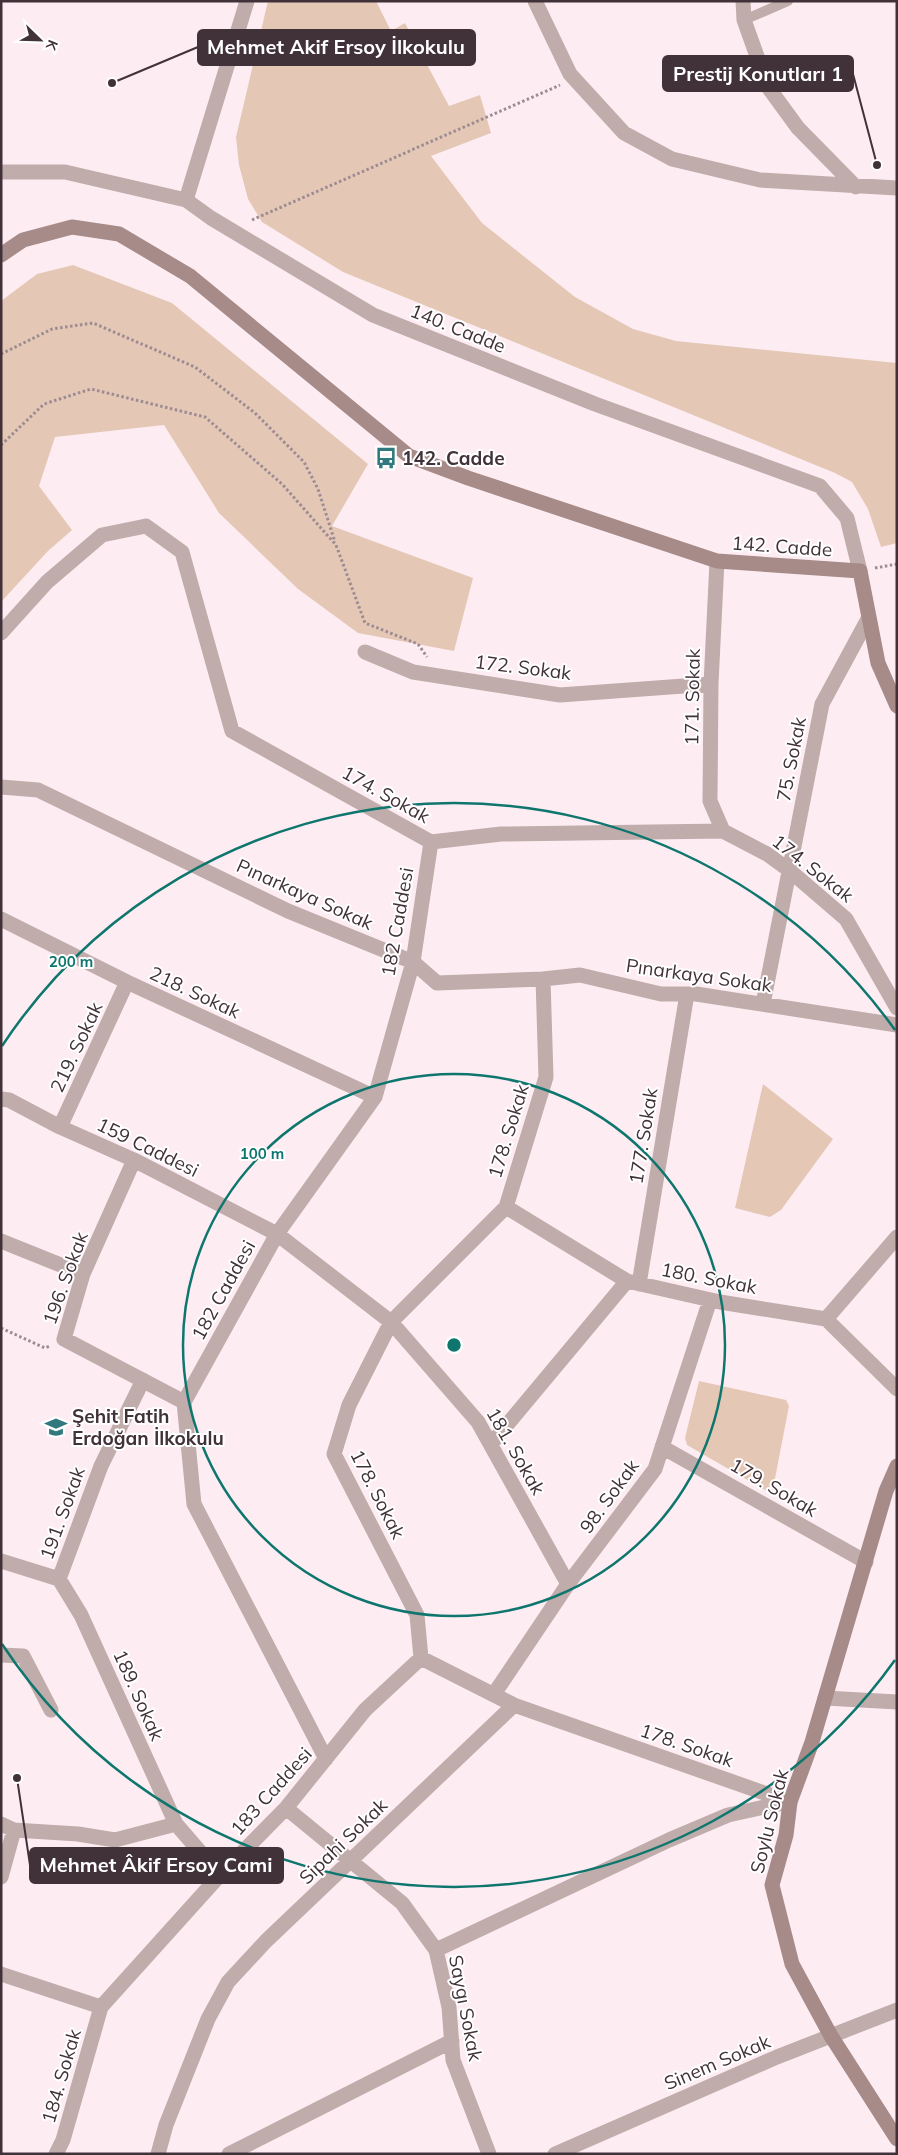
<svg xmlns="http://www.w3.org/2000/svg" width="898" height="2155" font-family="Mulish,sans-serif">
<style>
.green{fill:#e5c7b6}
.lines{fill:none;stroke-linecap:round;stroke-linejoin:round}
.path{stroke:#9c8c92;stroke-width:3;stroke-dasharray:2.5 2.5;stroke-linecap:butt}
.lane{stroke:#c0acab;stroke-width:10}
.street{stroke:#c0acab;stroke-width:15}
.secondary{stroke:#a68b89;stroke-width:15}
.ring{fill:none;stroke:#0f766e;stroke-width:2.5}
.labels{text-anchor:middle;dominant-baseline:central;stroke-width:4;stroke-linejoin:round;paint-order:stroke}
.street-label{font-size:19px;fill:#413138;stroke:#fff}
.poi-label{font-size:19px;font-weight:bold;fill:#413138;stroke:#fff;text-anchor:start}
.centre{fill:#0f766e;stroke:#fff;stroke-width:2.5}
.ring-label{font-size:15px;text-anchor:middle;font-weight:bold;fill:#0f766e;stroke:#fff;stroke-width:4;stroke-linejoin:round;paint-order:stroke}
.leader{fill:none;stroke:#413138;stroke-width:2}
.callout-dot{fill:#413138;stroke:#fff;stroke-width:2}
.callout{fill:#413138;stroke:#413138;stroke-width:2}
.callout-label{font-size:20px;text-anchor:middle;font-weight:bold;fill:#fff}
</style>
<rect width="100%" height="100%" fill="#fdedf3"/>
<path class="green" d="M268,1H376L391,31L405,23L449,106L480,95L491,133L431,156L482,223L575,297L633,329L676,341L897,363V543L881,547L868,509L852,482L835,473L343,272L262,222L248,199L239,165L236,137Z
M73,265L172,303L368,464L332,526L473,578L454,651L358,633L298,589L219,513L164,425L55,437L39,486L72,530L48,551L1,602V301L37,274Z
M763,1084L833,1139L781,1210L770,1217L735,1208Z
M699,1381L786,1400L789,1406L772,1494L687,1445L685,1438Z"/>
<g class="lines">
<path class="path" d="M252,220L560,85
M1,354L52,329L93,323L195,367L255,413L304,462L318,489L335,542
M1,445L44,404L91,389L205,417L282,484L336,545L365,623L418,644L427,657
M875,568L897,564
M1,1328L45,1348L50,1346"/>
<path class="lane" d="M744,20L788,1"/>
<path class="street" d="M535,1L570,74L624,133L672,159L760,180L897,188
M743,1L744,20L768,87L798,128L856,187
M1,172H65L186,200L211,218L373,315L595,404L820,486L847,518L860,571
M186,200L247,1
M717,561L711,684L710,801L723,831
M1,633L47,582L102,535L146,526L182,552L232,731L431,842L501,834L723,831L767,854L789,870L846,919L897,1008
M365,652L413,672L560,695L711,684
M1,787L38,790L288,911L413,962L437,983L543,979L580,975L661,994H696L897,1025
M1,919L127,982L375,1097
M763,1004L822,704L868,619
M1,1099L9,1100L60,1127L134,1160L277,1234L391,1322L478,1422L568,1584
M60,1127L127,982
M134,1160L83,1274L64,1339L184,1402
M506,1207L627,1281L720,1302L826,1319L897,1389
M1,1241L83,1274
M639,1284L687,994
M826,1319L897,1237
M491,1444L627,1281
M662,1447L866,1562
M1,1561L59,1579L81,1615L176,1824L220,1875
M59,1579L101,1466L143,1380
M1,1655L23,1656L51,1710
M421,1658L417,1615L334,1454L349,1405L391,1322L506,1207L546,1077L543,979
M421,1658L514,1705L790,1802
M494,1694L568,1584L655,1469L710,1300
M825,1698L897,1702
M326,1759L194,1504L184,1402L277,1234L375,1097L413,962L431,842
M286,1808L402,1903L436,1950L449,2007L453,2060L489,2154
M1,1824L14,1830L78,1834L115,1840L176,1824
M1,1877L14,1830
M436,1950L669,1840L728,1815L788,1802
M1,1974L101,2007L220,1875L286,1808L365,1710L421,1658
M56,2154L63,2140L101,2007
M158,2154L166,2125L208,2019L228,1982L266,1941L514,1705
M229,2154L452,2041
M555,2154L777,2057L897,2010"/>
<path class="secondary" d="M1,255L23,240L72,227L119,234L190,276L409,456L468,478L717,561L860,571L878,663L897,706
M897,1466L886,1491L812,1742L790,1802L786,1835L772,1885L792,1964L831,2036L897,2139"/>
</g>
<g class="ring">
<circle cx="454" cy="1345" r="271"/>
<path d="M895 1660A542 542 0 0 1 2 1644M2 1046A542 542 0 0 1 895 1030"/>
</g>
<defs>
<g id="bus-bare" transform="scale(1.725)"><path d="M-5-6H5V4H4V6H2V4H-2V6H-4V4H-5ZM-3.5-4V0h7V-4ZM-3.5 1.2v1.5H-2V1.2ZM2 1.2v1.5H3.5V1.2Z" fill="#30797e" stroke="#fff" stroke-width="2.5" paint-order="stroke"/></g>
<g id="school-bare" transform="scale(1.725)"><path d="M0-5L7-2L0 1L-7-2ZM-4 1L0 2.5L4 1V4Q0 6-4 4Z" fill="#30797e" stroke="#fff" stroke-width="2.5" paint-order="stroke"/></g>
</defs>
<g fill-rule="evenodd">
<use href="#bus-bare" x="386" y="458"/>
<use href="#school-bare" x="56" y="1427"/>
</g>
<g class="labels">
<g class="street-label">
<text transform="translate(458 328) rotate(22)">140. Cadde</text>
<text transform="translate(782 546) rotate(4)">142. Cadde</text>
<text transform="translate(523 667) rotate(7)">172. Sokak</text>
<text transform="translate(692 697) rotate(-89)">171. Sokak</text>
<text transform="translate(791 759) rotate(-79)">75. Sokak</text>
<text transform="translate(386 794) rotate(29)">174. Sokak</text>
<text transform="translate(813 868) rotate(38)">174. Sokak</text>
<text transform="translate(305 894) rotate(24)">Pınarkaya Sokak</text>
<text transform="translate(397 922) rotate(-80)">182 Caddesi</text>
<text transform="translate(699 975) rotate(8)">Pınarkaya Sokak</text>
<text transform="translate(195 992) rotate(25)">218. Sokak</text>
<text transform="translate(76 1047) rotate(-65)">219. Sokak</text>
<text transform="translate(508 1131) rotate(-73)">178. Sokak</text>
<text transform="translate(643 1136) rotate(-81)">177. Sokak</text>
<text transform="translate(148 1147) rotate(26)">159 Caddesi</text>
<text transform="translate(65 1278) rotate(-70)">196. Sokak</text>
<text transform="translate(709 1278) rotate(11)">180. Sokak</text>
<text transform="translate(223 1290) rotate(-61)">182 Caddesi</text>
<text transform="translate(516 1451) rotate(60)">181. Sokak</text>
<text transform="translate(774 1487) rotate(30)">179. Sokak</text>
<text transform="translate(378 1494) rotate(63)">178. Sokak</text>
<text transform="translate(609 1496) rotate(-54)">98. Sokak</text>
<text transform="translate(62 1513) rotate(-70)">191. Sokak</text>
<text transform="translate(139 1695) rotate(66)">189. Sokak</text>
<text transform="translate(687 1745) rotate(19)">178. Sokak</text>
<text transform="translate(271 1791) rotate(-48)">183 Caddesi</text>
<text transform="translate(769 1821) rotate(-76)">Soylu Sokak</text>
<text transform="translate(343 1841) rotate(-44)">Sipahi Sokak</text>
<text transform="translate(466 2008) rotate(79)">Saygı Sokak</text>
<text transform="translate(717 2062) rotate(-23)">Sinem Sokak</text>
<text transform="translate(61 2076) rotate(-74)">184. Sokak</text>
</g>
<g class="poi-label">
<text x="402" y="458">142. Cadde</text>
<text x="72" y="1416">Şehit Fatih<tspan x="72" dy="22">Erdoğan İlkokulu</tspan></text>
</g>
</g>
<circle cx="454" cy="1345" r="8" class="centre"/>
<g class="ring-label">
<text x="71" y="967">200 m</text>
<text x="262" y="1159">100 m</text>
</g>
<path class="leader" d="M112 83L198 47M877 165L853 74M17 1778L30 1865"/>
<g class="callout-dot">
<circle cx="112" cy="83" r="5"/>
<circle cx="877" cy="165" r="5"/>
<circle cx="17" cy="1778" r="5"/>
</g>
<g class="callout">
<rect x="198" y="30" width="277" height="35" rx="5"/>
<rect x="663" y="56" width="190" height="35" rx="5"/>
<rect x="30" y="1848" width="253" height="35" rx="5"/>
</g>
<g class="callout-label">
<text x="336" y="54">Mehmet Akif Ersoy İlkokulu</text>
<text x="758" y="81">Prestij Konutları 1</text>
<text x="156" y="1872">Mehmet Âkif Ersoy Cami</text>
</g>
<rect width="898" height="2155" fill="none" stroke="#413138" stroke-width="5"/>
<g transform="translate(40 40) rotate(113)" stroke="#ffffff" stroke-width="4" paint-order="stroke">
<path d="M0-4L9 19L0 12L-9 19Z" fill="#413138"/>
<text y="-8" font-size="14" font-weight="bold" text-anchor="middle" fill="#413138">K</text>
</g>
</svg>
